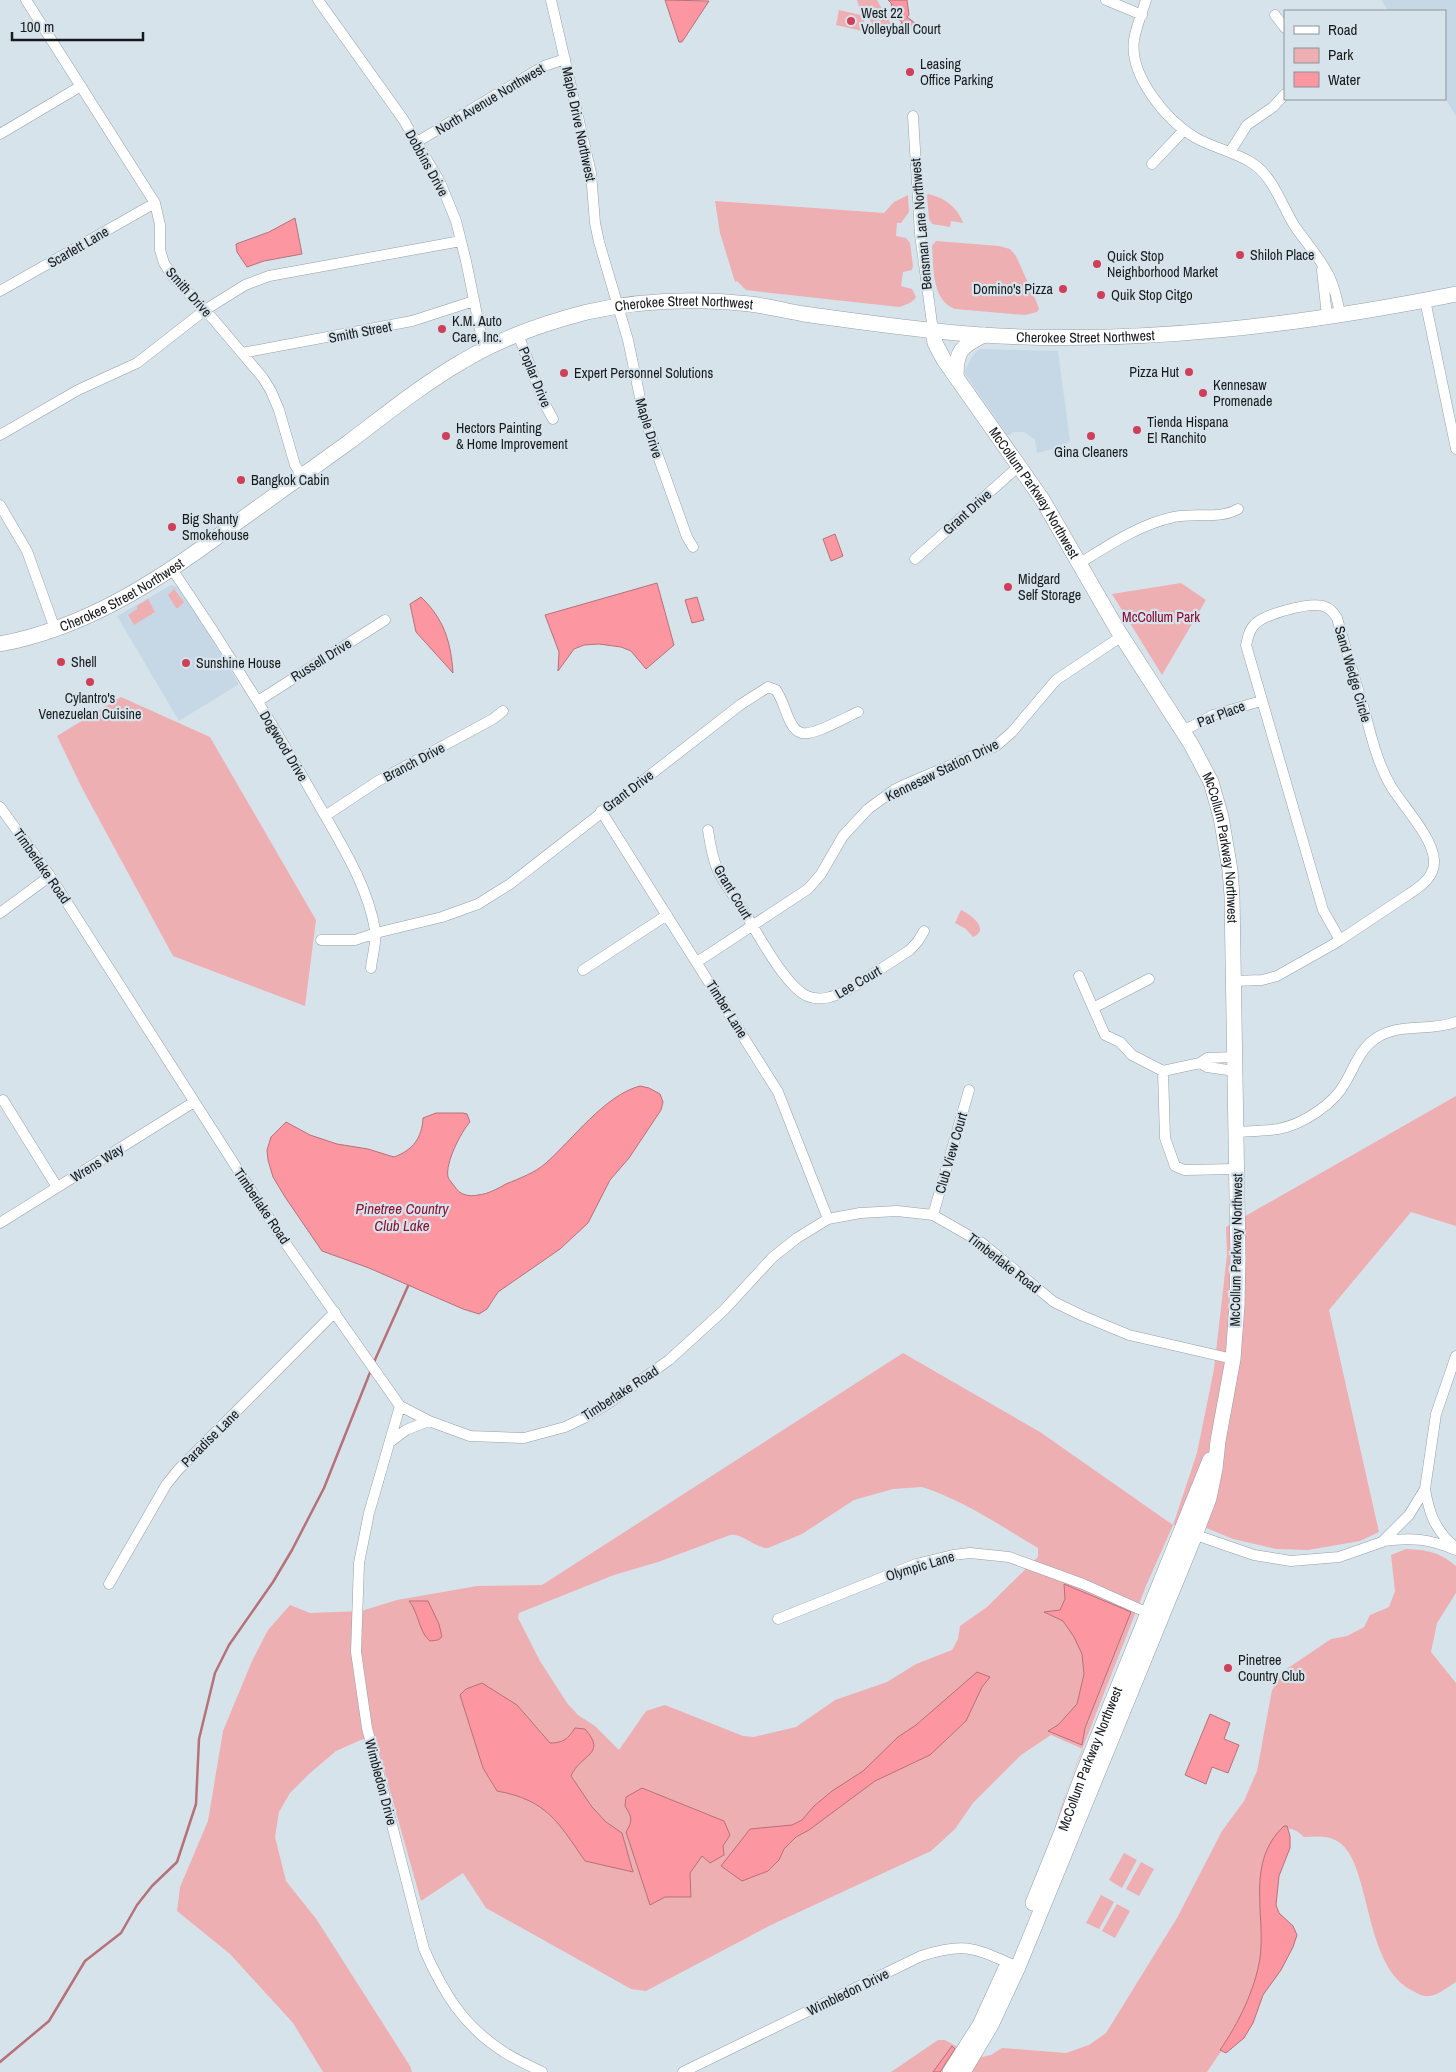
<svg xmlns="http://www.w3.org/2000/svg" width="1456" height="2072" font-family="'Archivo Narrow',sans-serif">
<style>
.built{fill:#c6d8e6}
.green{fill:#eeafb3;fill-rule:evenodd}
.water{fill:#fc96a0;stroke:#b77179}
.lines{fill:none;stroke-linecap:round;stroke-linejoin:round}
.stream{stroke:#b77179;stroke-width:2.5}
.street-casing{stroke:#95a0a8;stroke-width:11}
.secondary-casing{stroke:#95a0a8;stroke-width:16}
.street{stroke:#fff;stroke-width:10}
.secondary{stroke:#fff;stroke-width:15}
.poi-dot{fill:#cf3f59;stroke:#d7e3eb;stroke-width:2}
.labels{text-anchor:middle;dominant-baseline:central;stroke-width:4.5;stroke-linejoin:round;paint-order:stroke}
.poi-label{font-size:14px;fill:#161a1d;stroke:#d7e3eb;text-anchor:start}
.street-label{font-size:14px;fill:#161a1d;stroke:#d7e3eb}
.park-label{font-size:14px;fill:#85072c;stroke:#d7e3eb}
.water-label{font-size:15px;font-style:italic;fill:#8b1231;stroke:#d7e3eb}
</style>
<rect width="100%" height="100%" fill="#d7e3eb"/>
<path class="built" d="M1381,0H1456V116L1445,98V11H1388Z
M979,349L1058,351L1070,441L1062,447L1037,453L1035,440L1024,432H1013L1008,436L964,372L973,355Z
M171,585L177,587L196,613L239,684L179,721L117,616Z"/>
<path class="green" d="M857,0H877L897,34C881,33 873,29 867,14L860,10Z
M839,10L865,16L862,31L836,25Z
M928,194C943,197 958,207 963,223L951,221L950,227L932,224L929,219L927,195Z
M908,195L909,212L901,223H897L896,236L906,238L910,243L913,266L912,270L903,272L901,286L912,289L916,297C913,303 905,305 899,307L754,291L746,290L737,281L735,282L720,233L715,201L884,213L894,202Z
M936,241L999,246L1010,249L1016,256L1037,303L1039,309L1037,312L1025,315L955,309C931,300 934,267 932,246Z
M1181,583L1206,600L1162,675L1112,594Z
M174,589L184,602L178,608H176L168,595Z
M148,599L155,612L134,625L128,615L137,609V606Z
M121,697L210,737L316,920L305,1006L173,956L82,788L57,736Z
M961,910C970,914 991,929 973,937L966,929L955,923Z
M1456,1096V1226L1411,1212L1329,1310L1379,1532L1360,1541L1308,1550L1276,1549L1233,1539L1192,1522L1184,1525H1173L1146,1586L1067,1788L1054,1838L1051,1841L1067,1788L1083,1749L1051,1735L1021,1755L973,1803L955,1829L931,1851L771,1925L646,1991L631,1989L486,1908L463,1873L421,1901L376,1741L363,1739L336,1751L309,1774L290,1793L279,1812L275,1837L286,1881L317,1920L410,2066L412,2072H323L293,2023L230,1954L177,1911L180,1887L208,1821L223,1731L252,1661L268,1630L290,1605L310,1613L361,1611L397,1600L477,1586L542,1585L903,1353L1040,1432L1173,1525L1197,1453L1214,1369L1227,1255L1226,1227ZM922,1487C963,1500 1001,1526 1038,1548V1557L987,1607L960,1626L958,1639L952,1650L916,1664L887,1682L835,1700L796,1727L754,1737L743,1736L665,1705L646,1711L619,1750L595,1726L578,1715L567,1703L540,1661L518,1618L519,1613L614,1575L658,1562L730,1535C743,1533 754,1548 768,1548L802,1534L854,1500L893,1489Z
M1406,1549C1428,1550 1439,1552 1456,1566V1593L1437,1623L1431,1652L1456,1683V1982C1449,1986 1437,1996 1429,1996C1422,1997 1417,1993 1411,1990C1361,1963 1372,1856 1335,1840C1325,1835 1314,1837 1304,1837C1297,1831 1293,1827 1282,1829L1263,1959L1239,2025L1207,2072H891L938,2040H945L977,2058L991,2055L1002,2048L1066,2053L1089,2045L1106,2033L1177,1918L1222,1831L1244,1801L1257,1771L1272,1690L1285,1670L1331,1639L1347,1636L1364,1627L1370,1615L1389,1607L1395,1591L1391,1555Z
M1124,1853L1137,1860L1122,1888L1109,1880Z
M1141,1862L1154,1869L1139,1896L1126,1889Z
M1101,1895L1114,1902L1099,1929L1086,1923Z
M1117,1904L1130,1911L1115,1938L1102,1931Z"/>
<path class="water" d="M665,0L709,1L682,42H679Z
M888,0H907L909,15L907,17L915,23L911,29L907,30L900,25L902,22L898,19L900,18L893,11L891,3Z
M295,218L302,254L264,261L247,267L237,252L236,244L269,232Z
M835,534L843,556L831,561L823,539Z
M657,583L674,645L646,669L631,651L621,647L599,644L584,645L574,649L558,671L559,652L545,615Z
M421,597C444,619 451,642 453,673L416,632L410,604Z
M697,597L704,620L692,623L685,600Z
M640,1086L649,1088L660,1094L663,1102L661,1110L629,1158L610,1180L588,1223L560,1249L498,1292L487,1309L479,1314L463,1309L369,1268L322,1251L285,1197L273,1177L268,1160L267,1150L271,1137L286,1122L310,1135L337,1144L368,1149L394,1157C413,1150 422,1138 423,1118L436,1113H463L467,1114L470,1122C461,1132 445,1163 448,1177C449,1180 453,1184 455,1187C460,1195 469,1197 478,1195C488,1194 497,1189 506,1184C520,1178 535,1173 546,1163C572,1140 605,1095 640,1086Z
M1064,1584L1131,1612L1085,1728L1082,1745L1048,1731L1058,1725L1077,1704L1084,1674L1082,1654L1074,1637L1063,1621L1044,1612L1060,1610L1065,1599Z
M409,1601H428L439,1624L442,1637L438,1640L430,1641C419,1633 419,1613 409,1601Z
M977,1672L990,1677L982,1687L966,1721L930,1755L875,1781L809,1830L796,1837L784,1849L779,1860L768,1871L742,1881L721,1866L750,1829L792,1825L802,1820L814,1806L832,1791L863,1771L898,1737L916,1725Z
M482,1683L517,1705L550,1743C563,1743 568,1739 575,1728L585,1729C608,1755 580,1754 571,1776L592,1807L606,1822L622,1833L633,1872L585,1861C558,1822 547,1800 497,1791L483,1768L460,1695L466,1689Z
M1210,1714L1230,1723L1224,1739L1239,1745L1228,1773L1212,1767L1206,1784L1185,1775Z
M642,1788L724,1821L730,1835L723,1846L724,1855L710,1863L702,1856L690,1873L691,1897H665L650,1905L626,1832C633,1821 632,1817 625,1806L626,1797Z
M1284,1826H1287L1290,1836V1848L1279,1876L1276,1905L1279,1913L1293,1926L1297,1935L1293,1947L1281,1970L1263,1995L1253,2023L1244,2038L1226,2053L1220,2050C1238,2024 1255,1990 1260,1958C1266,1914 1245,1862 1284,1826Z
M952,2046L955,2049L940,2072H933Z"/>
<g class="lines">
<path class="stream" d="M374,1362L408,1286
M0,2062L49,2021L85,1961L121,1933L137,1905L152,1886L177,1862L196,1804L199,1739L215,1673L229,1645L273,1582L292,1550L324,1488L371,1370"/>
<g class="street-casing">
<path id="street" d="M26,0L155,203L160,225V250L164,263L173,277L214,320L263,378L271,391L279,410L295,465L302,476
M318,0L403,119L440,182L456,221L466,261L484,349
M551,0L591,173L595,223L599,242L628,340L644,417L687,537L693,547
M1106,0L1142,15
M1146,0C1142,13 1136,27 1134,40C1129,76 1167,121 1196,138C1214,148 1235,152 1252,163C1274,177 1282,207 1296,228C1308,245 1321,259 1330,278C1335,290 1338,302 1340,315
M1275,15L1285,28
M913,116L920,234L933,331
M0,134L81,86
M417,142L544,66L565,59
M1230,152L1247,125L1273,107L1285,94
M1152,164L1184,130
M1322,270L1327,316
M0,291L155,203
M1425,300L1456,449
M518,334L543,401L553,419
M242,353L412,321L474,301
M0,435L78,390L137,363L205,310L245,285L269,276L461,241
M0,505L27,551L55,629
M915,559L1020,465
M1080,563C1109,545 1140,524 1174,517C1195,512 1219,520 1238,509
M172,569C223,644 271,721 316,800C338,839 368,885 375,930C377,942 372,956 371,968
M258,701L385,620
M1183,731L1213,715L1261,701
M0,807L50,876L279,1234L400,1406L429,1421L470,1436L524,1438L565,1427L586,1417L609,1403L669,1360L724,1310L773,1257L797,1238L828,1219L860,1213L897,1211L933,1215L982,1243L1054,1302L1083,1316L1129,1335L1233,1359
M601,811L778,1092L828,1219
M325,816L378,781L493,719L503,711
M708,830C710,844 712,857 718,871C724,884 735,897 743,910C757,932 785,986 807,996C821,1002 835,996 848,990L910,950L918,941L924,931
M0,913L50,876
M321,940H355L376,933L442,917L478,904L510,884L740,705L768,687L776,690C783,700 785,712 791,723C793,727 797,732 802,733C814,736 846,717 858,712
M697,962L808,889L821,874L843,836L868,809L894,790L906,784L996,746L1012,732L1056,680L1122,636
M583,970L667,915
M1079,976L1105,1035L1120,1042L1132,1055L1163,1071L1200,1063L1207,1058L1235,1057
M1234,981L1262,980L1277,976L1332,945L1340,940L1409,894C1421,886 1435,877 1434,860C1433,838 1404,807 1392,788C1378,765 1372,739 1365,713C1356,682 1346,650 1337,618C1333,612 1330,608 1323,606C1308,602 1266,614 1255,624C1249,630 1248,637 1246,645L1323,910L1340,940
M1093,1008L1149,979
M1200,1063L1207,1067L1235,1071
M1163,1071L1165,1138L1175,1166L1184,1170L1237,1169
M3,1100L57,1187
M1236,1132C1250,1131 1264,1131 1278,1129C1302,1125 1334,1104 1345,1083C1354,1068 1360,1049 1375,1039C1398,1022 1431,1032 1456,1022
M933,1215L969,1090
M0,1223L194,1102
M400,1406L369,1513L359,1563L356,1652L367,1728L424,1949C443,1992 463,2026 504,2052C516,2060 529,2065 542,2072
M390,1442L406,1430L429,1421
M1425,1489C1429,1513 1435,1530 1454,1546
M1190,1533L1254,1555L1291,1561L1339,1557L1382,1542L1409,1515L1425,1489L1436,1414L1456,1356
M1383,1541C1412,1537 1429,1539 1456,1550
M109,1584L166,1485L178,1470L335,1312
M778,1619L916,1564L953,1555L970,1553L1009,1557L1083,1584L1148,1613
M683,2072L921,1956C967,1941 976,1949 1018,1967"/>
</g>
<g class="secondary-casing">
<g id="secondary">
<path id="s1" d="M933,331L935,343L944,360L1042,499L1117,629L1191,744L1211,782L1221,817L1230,870L1232,896L1238,1257L1237,1305L1233,1359L1218,1441L1215,1469L1209,1498L1195,1535L1018,1967L991,2025L963,2072"/>
<path d="M956,377C956,351 961,346 984,335"/>
<path id="s2" d="M0,644C86,628 159,580 228,529C268,500 309,471 349,442C386,414 423,384 463,361C501,338 544,323 587,312C640,300 695,298 750,304C768,306 786,311 804,314C863,322 922,331 982,335C1141,345 1301,325 1456,294"/>
<path id="s3" d="M1033,1903L1061,1834L1082,1776L1210,1460"/>
<path d="M950,2072L980,2025L1005,1970"/>
</g>
</g>
<use href="#street" class="street"/>
<use href="#secondary" class="secondary"/>
</g>
<g class="poi-dot">
<circle cx="851" cy="21" r="5"/>
<circle cx="910" cy="72" r="5"/>
<circle cx="1240" cy="255" r="5"/>
<circle cx="1097" cy="264" r="5"/>
<circle cx="1063" cy="289" r="5"/>
<circle cx="1101" cy="295" r="5"/>
<circle cx="442" cy="329" r="5"/>
<circle cx="1189" cy="372" r="5"/>
<circle cx="564" cy="373" r="5"/>
<circle cx="1203" cy="393" r="5"/>
<circle cx="1137" cy="430" r="5"/>
<circle cx="446" cy="436" r="5"/>
<circle cx="1091" cy="436" r="5"/>
<circle cx="241" cy="480" r="5"/>
<circle cx="172" cy="527" r="5"/>
<circle cx="1008" cy="587" r="5"/>
<circle cx="61" cy="662" r="5"/>
<circle cx="186" cy="663" r="5"/>
<circle cx="90" cy="682" r="5"/>
<circle cx="1228" cy="1668" r="5"/>
</g>
<g class="labels">
<g class="poi-label">
<text x="861" y="13">West 22<tspan x="861" dy="16">Volleyball Court</tspan></text>
<text x="920" y="64">Leasing<tspan x="920" dy="16">Office Parking</tspan></text>
<text x="1250" y="255">Shiloh Place</text>
<text x="1107" y="256">Quick Stop<tspan x="1107" dy="16">Neighborhood Market</tspan></text>
<text x="1053" y="289" text-anchor="end">Domino's Pizza</text>
<text x="1111" y="295">Quik Stop Citgo</text>
<text x="452" y="321">K.M. Auto<tspan x="452" dy="16">Care, Inc.</tspan></text>
<text x="1179" y="372" text-anchor="end">Pizza Hut</text>
<text x="574" y="373">Expert Personnel Solutions</text>
<text x="1213" y="385">Kennesaw<tspan x="1213" dy="16">Promenade</tspan></text>
<text x="1147" y="422">Tienda Hispana<tspan x="1147" dy="16">El Ranchito</tspan></text>
<text x="456" y="428">Hectors Painting<tspan x="456" dy="16">&amp; Home Improvement</tspan></text>
<text x="1091" y="452" text-anchor="middle">Gina Cleaners</text>
<text x="251" y="480">Bangkok Cabin</text>
<text x="182" y="519">Big Shanty<tspan x="182" dy="16">Smokehouse</tspan></text>
<text x="1018" y="579">Midgard<tspan x="1018" dy="16">Self Storage</tspan></text>
<text x="71" y="662">Shell</text>
<text x="196" y="663">Sunshine House</text>
<text x="90" y="698" text-anchor="middle">Cylantro's<tspan x="90" dy="16">Venezuelan Cuisine</tspan></text>
<text x="1238" y="1660">Pinetree<tspan x="1238" dy="16">Country Club</tspan></text>
</g>
<g class="street-label">
<text transform="translate(490 99) rotate(-31)">North Avenue Northwest</text>
<text transform="translate(579 124) rotate(78)">Maple Drive Northwest</text>
<text transform="translate(427 163) rotate(61)">Dobbins Drive</text>
<text transform="translate(921 224) rotate(-95)">Bensman Lane Northwest</text>
<text transform="translate(78 247) rotate(-30)">Scarlett Lane</text>
<text transform="translate(189 292) rotate(48)">Smith Drive</text>
<text stroke="none"><textPath href="#s2" startOffset="778">Cherokee Street Northwest</textPath></text>
<text transform="translate(360 332) rotate(-11)">Smith Street</text>
<text stroke="none"><textPath href="#s2" startOffset="1182">Cherokee Street Northwest</textPath></text>
<text transform="translate(535 377) rotate(68)">Poplar Drive</text>
<text transform="translate(649 428) rotate(73)">Maple Drive</text>
<text stroke="none"><textPath href="#s1" startOffset="192">McCollum Parkway Northwest</textPath></text>
<text transform="translate(967 512) rotate(-42)">Grant Drive</text>
<text stroke="none"><textPath href="#s2" startOffset="132">Cherokee Street Northwest</textPath></text>
<text transform="translate(321 660) rotate(-32)">Russell Drive</text>
<text transform="translate(1353 674) rotate(74)">Sand Wedge Circle</text>
<text transform="translate(1221 714) rotate(-21)">Par Place</text>
<text transform="translate(284 746) rotate(59)">Dogwood Drive</text>
<text transform="translate(414 762) rotate(-28)">Branch Drive</text>
<text transform="translate(942 770) rotate(-26)">Kennesaw Station Drive</text>
<text transform="translate(628 791) rotate(-37)">Grant Drive</text>
<text stroke="none"><textPath href="#s1" startOffset="598">McCollum Parkway Northwest</textPath></text>
<text transform="translate(42 866) rotate(55)">Timberlake Road</text>
<text transform="translate(733 892) rotate(59)">Grant Court</text>
<text transform="translate(858 982) rotate(-30)">Lee Court</text>
<text transform="translate(727 1009) rotate(58)">Timber Lane</text>
<text transform="translate(951 1153) rotate(-74)">Club View Court</text>
<text transform="translate(97 1163) rotate(-32)">Wrens Way</text>
<text transform="translate(262 1206) rotate(56)">Timberlake Road</text>
<text transform="translate(1236 1250) rotate(-89)">McCollum Parkway Northwest</text>
<text transform="translate(1004 1263) rotate(38)">Timberlake Road</text>
<text transform="translate(620 1393) rotate(-33)">Timberlake Road</text>
<text transform="translate(210 1438) rotate(-45)">Paradise Lane</text>
<text transform="translate(920 1566) rotate(-17)">Olympic Lane</text>
<text stroke="none"><textPath href="#s3" startOffset="155">McCollum Parkway Northwest</textPath></text>
<text transform="translate(381 1782) rotate(75)">Wimbledon Drive</text>
<text transform="translate(848 1992) rotate(-26)">Wimbledon Drive</text>
</g>
<g class="park-label">
<text x="1161" y="617">McCollum Park</text>
</g>
<g class="water-label">
<text x="402" y="1208">Pinetree Country<tspan x="402" dy="17">Club Lake</tspan></text>
</g>
</g>
<rect x="1284" y="10" width="162" height="90" fill="#d7e3eb" stroke="#8a9399"/>
<rect x="1294" y="26" width="25" height="8" fill="#ffffff" stroke="#8a9399"/>
<text x="1328" y="35" font-size="15" fill="#161a1d">Road</text>
<rect x="1294" y="48" width="25" height="15" fill="#eeafb3" stroke="#8a9399"/>
<text x="1328" y="60" font-size="15" fill="#161a1d">Park</text>
<rect x="1294" y="72" width="25" height="15" fill="#fc96a0" stroke="#8a9399"/>
<text x="1328" y="85" font-size="15" fill="#161a1d">Water</text>
<path d="M12 32v8h131v-8" fill="none" stroke="#161a1d" stroke-width="2.5"/>
<text x="20" y="32" font-size="15" fill="#161a1d" stroke="#d7e3eb" stroke-width="4" paint-order="stroke">100 m</text>
</svg>
